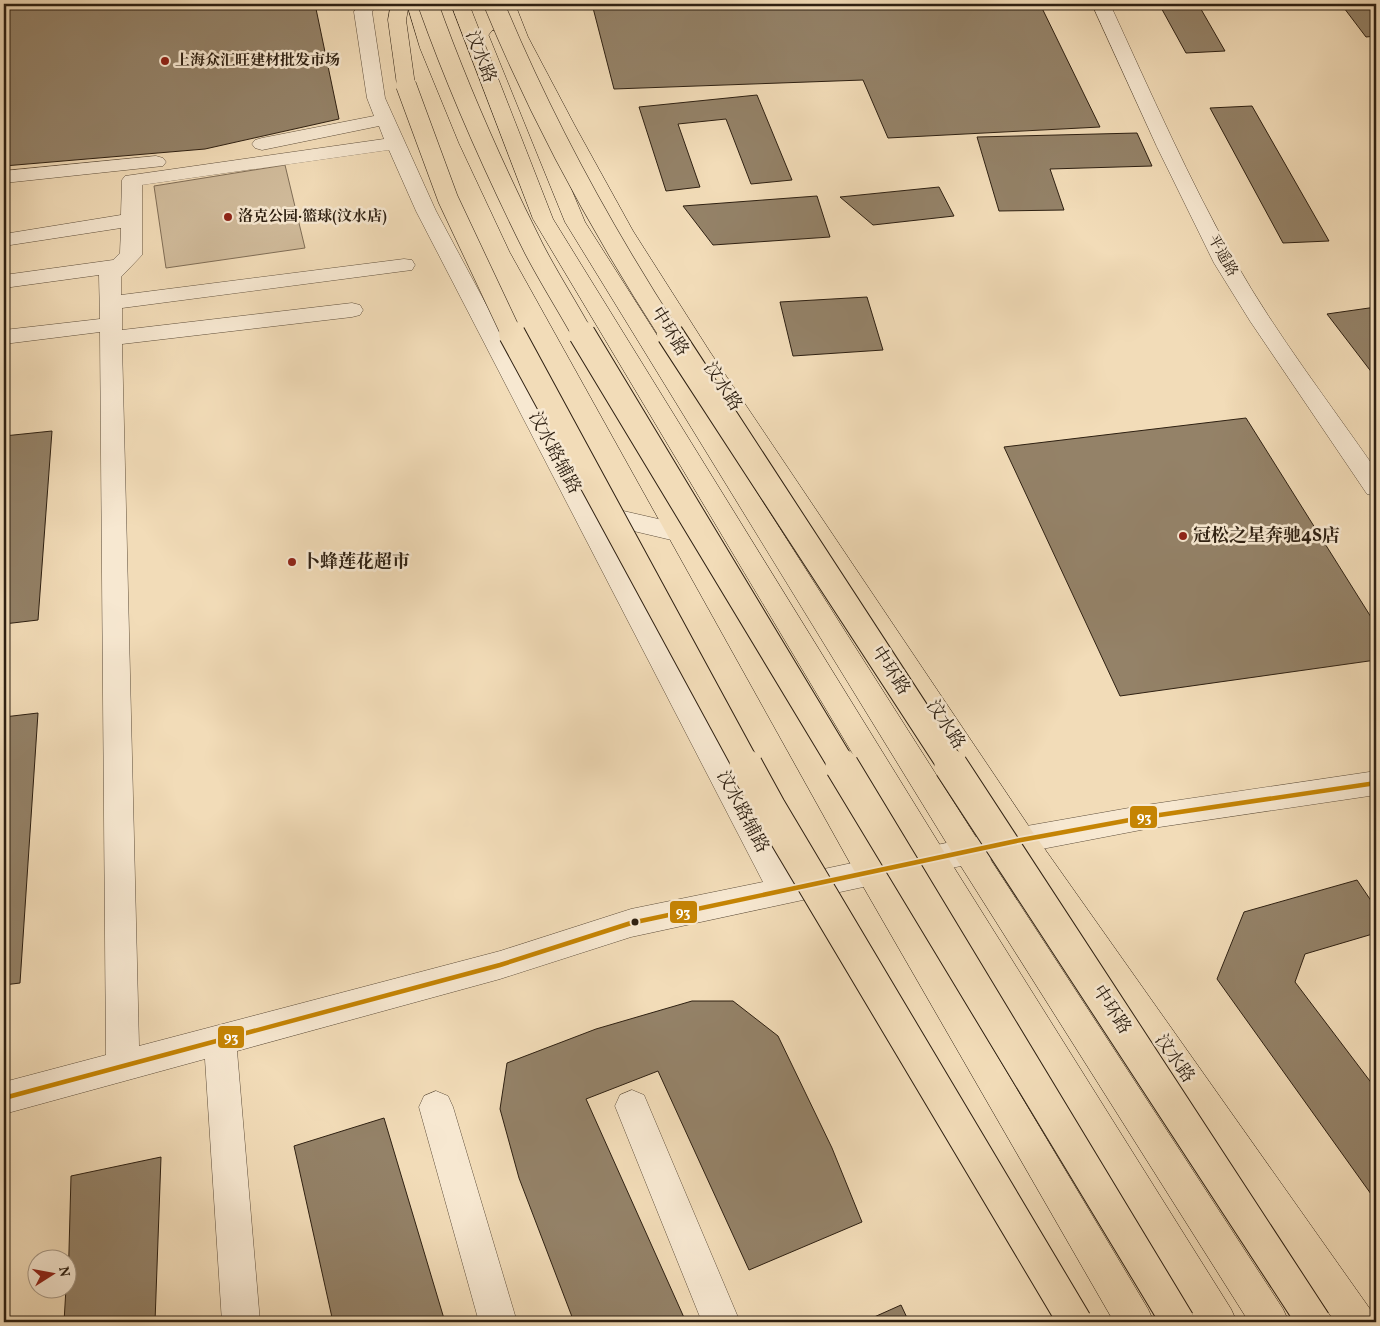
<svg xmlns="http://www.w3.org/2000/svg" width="1380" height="1326" font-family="Vollkorn,'Noto Serif SC',serif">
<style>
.green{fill:#d1bc9c;stroke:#806e57}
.building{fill:#948268;stroke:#2e2012}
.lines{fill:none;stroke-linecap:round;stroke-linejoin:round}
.minor-casing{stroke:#5f4f3c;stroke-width:1}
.major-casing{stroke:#2e2012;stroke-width:1}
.highway-casing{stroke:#2e2012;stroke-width:1}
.minor{fill:#f7e8d1;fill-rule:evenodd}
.major{fill:#f2dcb8;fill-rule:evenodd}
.highway{fill:#f2dcb8;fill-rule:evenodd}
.highway-bridge-far2-casing{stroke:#2e2012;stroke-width:21;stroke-linecap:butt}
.highway-bridge-far1-casing{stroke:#2e2012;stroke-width:28;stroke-linecap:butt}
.highway-bridge-casing{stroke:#2e2012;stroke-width:35;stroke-linecap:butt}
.highway-bridge-far2{stroke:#f2dcb8;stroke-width:20}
.highway-bridge-far1{stroke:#f2dcb8;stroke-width:26}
.highway-bridge{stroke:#f2dcb8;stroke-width:33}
.bus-1-casing{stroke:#f7e8d1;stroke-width:8}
.bus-1{stroke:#c58404;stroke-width:4.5}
.poi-dot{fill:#8f2418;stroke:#f7e8d1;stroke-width:2}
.bus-dot{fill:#2e2012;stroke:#f7e8d1;stroke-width:2}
.labels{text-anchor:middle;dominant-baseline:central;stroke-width:5;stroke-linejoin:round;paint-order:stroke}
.far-poi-label{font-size:15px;font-weight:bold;fill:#2e2012;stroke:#f7e8d1;text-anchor:start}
.far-street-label{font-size:15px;fill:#2e2012;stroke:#f7e8d1}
.street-label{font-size:18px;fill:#2e2012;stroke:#f7e8d1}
.poi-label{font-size:18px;font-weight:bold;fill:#2e2012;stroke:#f7e8d1;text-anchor:start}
.line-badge{stroke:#f7e8d1;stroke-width:2}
.badge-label{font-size:14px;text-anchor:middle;font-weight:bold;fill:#fff}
</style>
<rect width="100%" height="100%" fill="#f2dcb8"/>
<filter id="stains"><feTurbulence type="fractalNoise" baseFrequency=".004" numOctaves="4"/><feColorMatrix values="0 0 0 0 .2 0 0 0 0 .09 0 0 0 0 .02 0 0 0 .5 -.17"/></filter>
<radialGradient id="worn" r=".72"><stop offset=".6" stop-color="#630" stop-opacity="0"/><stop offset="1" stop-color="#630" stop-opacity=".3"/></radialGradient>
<path class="green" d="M285,165L305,248L166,268L154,186Z"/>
<path class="building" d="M4,4H315L339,119L205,149L4,166Z
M592,4H1040L1100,127L888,138L863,80L614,89Z
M1159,4H1198L1225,51L1186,53Z
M1341,4H1376V36L1366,37Z
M757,95L792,180L751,184L726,119L678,124L700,187L666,191L639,107Z
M1252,106L1329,241L1283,243L1210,108Z
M1137,133L1152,166L1050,169L1064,210L999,211L977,137Z
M939,187L954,216L873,225L840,197Z
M817,196L830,237L713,245L683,206Z
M867,297L883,350L793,356L780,302Z
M1376,307V378L1327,314Z
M1246,418L1376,625V660L1120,696L1004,447Z
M52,431L38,620L4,624V436Z
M38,713L20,983L4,985V717Z
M1357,880L1376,908V933L1305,954L1295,982L1376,1089V1201L1217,979L1244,912Z
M692,1001H733L778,1036L832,1148L862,1222L749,1270L658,1071L586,1099L686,1322H574L519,1178L500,1109L507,1063L596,1029Z
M384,1118L445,1322H333L294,1146Z
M161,1157L155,1322H64L66,1288H68L71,1176Z
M901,1305L909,1322H863Z"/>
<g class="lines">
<g class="minor-casing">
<path id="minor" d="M358,4H376L372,12L385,98L436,211L593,504L680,524L689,527L693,533L689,539L680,542L604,524L791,876L1021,827L1146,805L1376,771V795L1146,829L1021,853L631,937L500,979L237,1051L260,1322H222L205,1059L4,1114V1082L106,1055L100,332L4,344V330L100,319L99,275L4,288V275L113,260L120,253L121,228L4,246V234L121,215L122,180L125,176L384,139L379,126L262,150L255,148L252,144L255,140L262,138L374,116L367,98L354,12ZM389,150L416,211L763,882L631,909L500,951L139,1046L122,344L352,317L360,315L363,310L360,305L352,303L122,330V308L404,271L412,270L415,265L412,260L404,259L121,295V277L142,255V185Z
M1092,4H1110C1150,91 1189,180 1236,263C1277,335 1329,402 1376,470V496L1367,494L1250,321L1214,263L1157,147Z
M156,156L163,158L166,162L163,166L4,183V171Z
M632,1090L644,1095L740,1322H702L615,1106L620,1095Z
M436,1091L448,1096L453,1107L517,1322H479L419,1107L424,1096Z"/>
</g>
<g class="major-casing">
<path id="major" d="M407,4H425L438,48L479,143L532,252L882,863L1148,1309L1154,1322H1114L860,881L510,252L459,143L420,48Z
M451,4H469L553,219L943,850L1231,1309L1237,1322H1197L921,868L533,219Z
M497,4H515L528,37L575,126L633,231L710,352L1032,831L1370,1309L1376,1322H1335L1010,849L688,353L613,231L555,126L510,37Z
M498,30L504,31L507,35L585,222L979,842L1283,1309L1289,1322H1249L957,860L565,222L489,35L492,31Z"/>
</g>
<g class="highway-casing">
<path id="highway" d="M391,4H409L406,20L415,85L413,89L406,91L399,89L397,85L388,20Z"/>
</g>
<use href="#minor" class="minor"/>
<use href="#major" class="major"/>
<use href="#highway" class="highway"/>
<g class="highway-bridge-far2-casing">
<path id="highway-bridge-far2" d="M428,4C458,88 494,169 534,249C549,278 567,306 583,335
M494,4C542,120 602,230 670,335
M406,85L448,199L512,335"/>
</g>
<g class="highway-bridge-far1-casing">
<path id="highway-bridge-far1" d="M512,334L747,767
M582,334L843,767
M670,334L952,767"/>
</g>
<g class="highway-bridge-casing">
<path id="highway-bridge" d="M746,766L769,808L1075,1322
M842,766L1178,1322
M951,766L1314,1322"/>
</g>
<use href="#highway-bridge-far2" class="highway-bridge-far2"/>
<use href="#highway-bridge-far1" class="highway-bridge-far1"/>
<use href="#highway-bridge" class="highway-bridge"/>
<g class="bus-1-casing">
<path id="bus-1" d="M4,1098L500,965L631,923L1021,840L1146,817L1376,783"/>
</g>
<use href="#bus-1" class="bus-1"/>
</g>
<g class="poi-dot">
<circle cx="165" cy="61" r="5"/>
<circle cx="228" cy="217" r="5"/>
<circle cx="1183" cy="536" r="5"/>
<circle cx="292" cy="562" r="5"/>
</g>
<circle class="bus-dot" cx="635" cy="922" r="4.5"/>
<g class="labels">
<g class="far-poi-label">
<text x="175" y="61">上海众汇旺建材批发市场</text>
<text x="238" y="217">洛克公园·篮球(汶水店)</text>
</g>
<g class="far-street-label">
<text transform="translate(1222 256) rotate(61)">平遥路</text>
</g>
<g class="street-label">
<text transform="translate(480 57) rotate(69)">汶水路</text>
<text transform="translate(669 332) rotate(58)">中环路</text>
<text transform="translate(722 387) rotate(57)">汶水路</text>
<text transform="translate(554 453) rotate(62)">汶水路辅路</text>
<text transform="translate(890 671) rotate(57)">中环路</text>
<text transform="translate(945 725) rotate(57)">汶水路</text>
<text transform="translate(742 812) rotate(62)">汶水路辅路</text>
<text transform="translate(1111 1010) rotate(57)">中环路</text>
<text transform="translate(1174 1059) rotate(55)">汶水路</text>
</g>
<g class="poi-label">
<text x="1193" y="536">冠松之星奔驰4S店</text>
<text x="302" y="562">卜蜂莲花超市</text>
</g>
</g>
<g class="line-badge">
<rect x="1129" y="805" width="29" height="24" rx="5" fill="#c58404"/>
<rect x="669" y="900" width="29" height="24" rx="5" fill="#c58404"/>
<rect x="217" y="1025" width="28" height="24" rx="5" fill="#c58404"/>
</g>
<g class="badge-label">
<text x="1144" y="822">93</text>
<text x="683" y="917">93</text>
<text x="231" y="1042">93</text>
</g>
<rect width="1380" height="1326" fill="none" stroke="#f2dcb8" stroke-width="20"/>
<rect x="5" y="5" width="1370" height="1316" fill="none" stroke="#2e2012" stroke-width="2.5"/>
<rect x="10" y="10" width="1360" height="1306" fill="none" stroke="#2e2012"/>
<g transform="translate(52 1274) rotate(79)"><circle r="24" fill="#f7e8d1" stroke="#a79885"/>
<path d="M0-4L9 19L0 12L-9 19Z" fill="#8f2418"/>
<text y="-8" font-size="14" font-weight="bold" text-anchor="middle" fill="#2e2012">N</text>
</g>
<rect width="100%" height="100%" filter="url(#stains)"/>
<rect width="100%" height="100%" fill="url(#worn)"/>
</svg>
